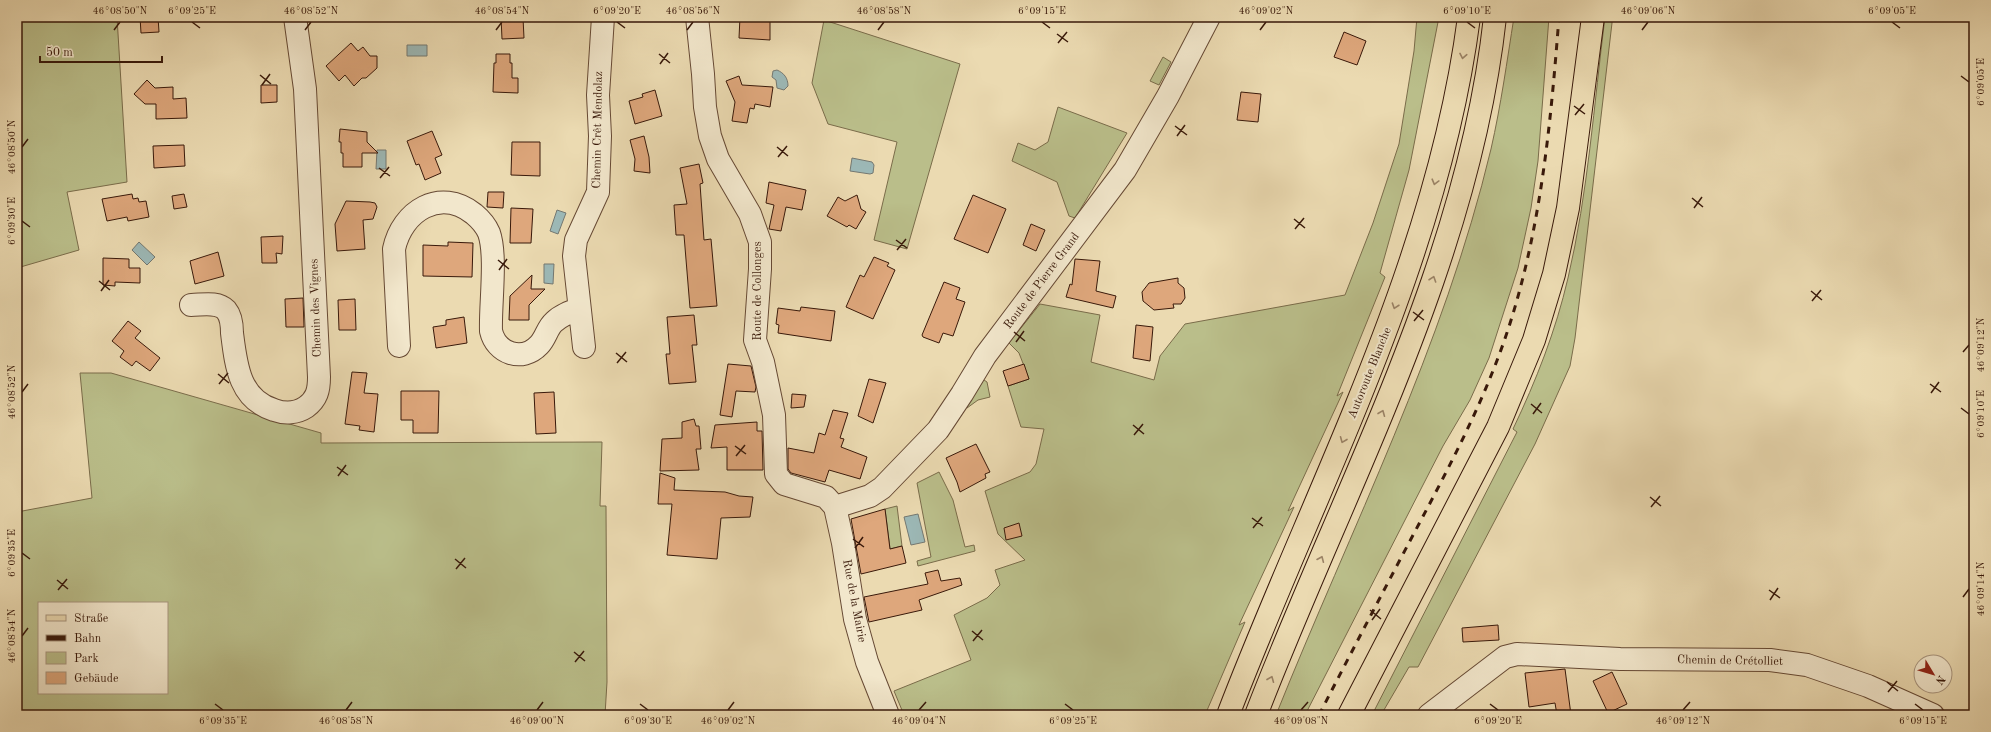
<svg xmlns="http://www.w3.org/2000/svg" width="1991" height="732" font-family="'Old Standard TT',serif">
<style>
.green{fill:#babe8a;stroke:#7a6c4a;fill-rule:evenodd}
.water{fill:#9cb8b6;stroke:#747871}
.building{fill:#dea77c;stroke:#39190a}
.lines{fill:none;stroke-linecap:round;stroke-linejoin:round}
.minor-casing{stroke:#664934;stroke-width:24}
.major-casing{stroke:#39190a;stroke-width:24}
.highway-casing{stroke:#39190a;stroke-width:24}
.minor{stroke:#f2e7cc;stroke-width:22}
.major{stroke:#ebdab1;stroke-width:22}
.highway{stroke:#ebdab1;stroke-width:22}
.rail{stroke:#39190a;stroke-width:3;stroke-dasharray:7 7;stroke-linecap:butt}
.oneway{stroke:#9b8366}
.ticks{fill:none;stroke:#39190a;stroke-width:1.5}
.labels{text-anchor:middle;dominant-baseline:central;stroke-width:4;stroke-linejoin:round;paint-order:stroke}
.street-label{font-size:12px;fill:#39190a;stroke:#f2e7cc}
.neatline{fill:none;stroke:#39190a;stroke-width:1.5}
.ticks-label{font-size:10px;text-anchor:middle;fill:#39190a}
</style>
<rect width="100%" height="100%" fill="#ebdab1"/>
<filter id="stains"><feTurbulence type="fractalNoise" baseFrequency=".005" numOctaves="4"/><feColorMatrix values="0 0 0 0 .2 0 0 0 0 .09 0 0 0 0 .02 0 0 0 .5 -.17"/></filter>
<radialGradient id="worn" r=".72"><stop offset=".6" stop-color="#630" stop-opacity="0"/><stop offset="1" stop-color="#630" stop-opacity=".3"/></radialGradient>
<path class="green" d="M17,17H117L127,182L67,192L79,250L17,268Z
M1417,17H1439L1409,170L1380,273L1385,277L1337,396L1343,392L1288,511L1294,507L1239,625L1245,622L1205,715H904L894,691L971,660L954,615L987,598L1000,585L995,570L1025,560L998,534L985,491L1030,472L1036,464L1044,429L1021,427L1008,386L1029,379L1019,353L1009,343L1040,304L1100,315L1091,362L1154,380L1160,356L1185,324L1345,295L1373,223L1399,144L1414,51Z
M1514,17H1549L1538,161L1531,208L1518,268L1489,358L1470,400L1443,446L1305,715H1276C1351,528 1444,346 1491,149C1501,105 1507,61 1514,17Z
M1605,17H1612V23L1575,338L1570,366L1535,444L1418,667H1409L1381,715H1372L1517,432L1513,429C1536,381 1556,330 1568,278C1588,193 1594,104 1605,17Z
M824,20L960,64L907,249L874,240L897,142L828,124L812,83Z
M1163,57L1171,62L1159,85L1150,81Z
M1058,107L1127,133L1075,218L1069,216L1057,182L1012,161L1018,143L1035,150L1048,142Z
M80,373H111L321,433V443L602,442L600,506H606L607,682L605,715H17V512L92,498ZM39,603H167V693H39Z
M981,378L987,382L990,397L978,400L967,408L964,406Z
M939,472L953,500L965,547L974,545L975,551L918,566L917,561L931,557L917,483Z
M897,506L902,546L890,549L885,509Z"/>
<path class="water" d="M407,45H427V56H407Z
M777,70C784,73 788,78 788,86L784,90L777,88L776,80L772,77L773,71Z
M377,150H386V169H376Z
M852,158L872,162L874,165L873,173L870,174L850,171Z
M557,210L566,213L558,234L550,231Z
M139,242L155,257L147,265L132,250Z
M544,264H554L553,284L544,283Z
M918,514L925,542L911,545L904,517Z"/>
<path class="building" d="M140,17H158L159,32L141,33Z
M501,17L523,18L524,38L502,39Z
M740,17L770,18V40L739,38Z
M1344,32L1366,41L1357,65L1334,57Z
M351,43L358,51L363,47L370,56H377V68L366,78H362L354,86L345,75L339,81L326,66Z
M496,54H510V63H512V78H518V93L493,92L494,63H496Z
M739,76L742,85L773,87L770,107L755,104L754,109L750,108L747,123L732,121L735,102L726,81Z
M147,80L155,88L173,87V99L186,98L187,118L156,119V104H145L134,94Z
M261,85H277V102L261,103Z
M655,90L662,116L635,124L629,101L643,97L642,94Z
M1241,92L1261,94L1258,122L1237,120Z
M340,129L367,132V142L378,153H362V167H343V153H341V142H339Z
M432,131L442,155L435,158L441,173L425,180L419,164L416,165L407,141Z
M644,136L649,157L650,173L634,171L635,159L630,140Z
M512,142H540V176L511,175Z
M184,145L185,166L154,168L153,146Z
M699,164L703,183L700,184L704,240L711,239L717,306L690,308L684,235H676L674,205L687,204L680,168Z
M769,182L806,190L802,210L786,207L781,231L769,229L774,205L766,203Z
M488,192H504L503,208L487,207Z
M132,194L133,199L138,198L139,202L146,201L149,217L128,221L127,217L107,221L102,199Z
M184,194L187,207L174,209L172,196Z
M857,195L861,209L866,212L856,229L849,225L847,227L827,216L838,197L845,201Z
M973,195L1006,209L988,253L954,239Z
M346,201L370,202L375,203L377,207L373,219L363,220L365,249L337,251L335,224Z
M511,208L533,209L531,243H510Z
M1031,224L1045,230L1036,251L1023,245Z
M283,236L282,254L276,253L277,263H262L261,237Z
M448,242L473,243L472,277L423,276V245L448,246Z
M218,252L224,276L195,284L190,261Z
M874,257L889,263L887,266L895,270L873,319L846,307L860,275L864,277Z
M103,258L129,259V268H140V283L115,282V286L103,285Z
M1075,259L1100,261L1096,291L1116,296L1113,308L1066,297L1070,284L1072,285Z
M532,275L531,289H545L529,305V320H509L510,296Z
M1178,278V283L1184,288L1185,298L1181,304H1173L1174,308L1154,310L1143,301L1142,292L1149,283Z
M944,282L960,288L956,299L965,302L953,336L943,333L939,343L923,337L922,335Z
M303,298L304,327H286L285,299Z
M355,299L356,330H339L338,300Z
M801,307L835,311L831,341L778,333L779,325L776,324L778,308L800,311Z
M694,315L697,345H692L696,382L669,384L666,354H670L667,317Z
M464,317L467,343L436,348L433,327L446,325V320Z
M128,321L141,331L135,338L160,358L150,371L136,361L132,366L120,357L124,351L112,341Z
M1136,325L1153,327L1150,361L1133,358Z
M728,364L751,366L756,387L755,392L736,391L732,417L720,415Z
M1024,364L1029,379L1008,386L1003,371Z
M352,372L367,373L364,393L378,394L374,432L359,430L360,426L345,424Z
M869,379L886,383L873,423L858,416Z
M401,391H439L438,433H413V420H401Z
M554,392L556,433L536,434L534,393Z
M792,394L806,395L804,407L791,408Z
M833,410L848,413L840,438L844,439L841,447L867,457L860,479L829,470L825,482L791,473L788,469V448L814,453L819,433L825,435Z
M694,419L696,426H699L701,449H696L699,470L660,471L662,439L682,438V422Z
M757,422V431H762L763,470H727V447L711,448L715,425Z
M976,444L990,472L985,474L986,478L960,492L957,482L946,458Z
M660,473L675,478L674,490L725,492L739,496L753,497L750,517L721,518L717,559L667,555L672,504H658Z
M885,509L890,549L902,546L906,563L861,574L851,519Z
M1019,523L1022,536L1006,540L1004,528Z
M938,570L941,581L960,578L962,585L919,600L922,610L869,622L864,597L928,584L925,573Z
M1498,625L1499,640L1463,642L1462,628Z
M1565,669L1571,715H1557L1555,703L1529,707L1525,673Z
M1612,672L1627,704L1608,713L1593,681Z"/>
<g class="lines">
<g class="minor-casing">
<path id="minor" d="M697,17L703,74L705,107L710,136L718,159L750,214L760,242V269L755,340L763,362L774,415L776,474L784,484L826,497L835,507L843,543L855,619L867,662L888,715
M191,305C202,305 217,301 226,310C231,316 232,326 232,333C236,365 239,399 274,410C285,414 297,413 306,407C317,399 319,390 319,377L305,89L295,17
M399,346L394,249C402,211 440,187 474,214C480,219 486,226 489,233C497,256 490,305 491,331C496,353 522,363 539,345C546,338 547,328 554,322C561,315 570,312 579,309
M584,347L574,256L576,240L598,192L600,136L598,95L603,17
M835,507L870,496L882,488L938,430L962,394L985,356L1125,170L1168,96L1209,17
M1429,715L1505,657L1517,654L1620,659L1770,660L1807,665L1868,686L1933,715"/>
</g>
<g class="major-casing">
<path id="major" d="M1349,715L1498,427L1534,340L1554,274L1568,208L1593,17"/>
</g>
<g class="highway-casing">
<path id="highway" d="M1228,715C1316,485 1437,265 1469,17
M1256,715C1344,486 1468,265 1495,17"/>
</g>
<use href="#minor" class="minor"/>
<use href="#major" class="major"/>
<use href="#highway" class="highway"/>
<path class="rail" d="M1319,715C1352,651 1386,586 1420,522C1455,456 1490,389 1512,317C1542,219 1551,119 1559,17"/>
</g>
<defs><path id="oneway-chevron" d="M-2-3.5L2.5 0L-2 3.5" fill="none" stroke-width="1.6" stroke-linecap="round" stroke-linejoin="round"/></defs>
<g class="oneway">
<use href="#oneway-chevron" transform="translate(1463 56) rotate(101)"/>
<use href="#oneway-chevron" transform="translate(1435 182) rotate(105)"/>
<use href="#oneway-chevron" transform="translate(1433 279) rotate(-71)"/>
<use href="#oneway-chevron" transform="translate(1395 306) rotate(109)"/>
<use href="#oneway-chevron" transform="translate(1382 413) rotate(-68)"/>
<use href="#oneway-chevron" transform="translate(1343 440) rotate(112)"/>
<use href="#oneway-chevron" transform="translate(1321 559) rotate(-67)"/>
<use href="#oneway-chevron" transform="translate(1271 679) rotate(-68)"/>
</g>
<path class="ticks" d="M192,22L200,28M617,22L625,28M1042,22L1050,28M1467,22L1475,28M1892,22L1900,28M114,30L120,22M305,30L311,22M496,30L502,22M687,30L693,22M878,30L884,22M1260,30L1266,22M1642,30L1648,22M1057,34L1068,42M1058,43L1067,32M659,54L670,63M660,64L668,53M260,75L271,84M1961,76L1969,82M262,85L270,74M1574,106L1585,114M1575,115L1584,104M1175,126L1187,135M1177,136L1185,125M22,147L28,139M777,147L788,156M778,157L787,146M379,168L390,176M380,178L389,167M1692,198L1703,207M1694,208L1702,197M1294,219L1305,228M22,221L30,227M1295,229L1304,218M896,240L907,248M897,250L906,239M498,260L509,269M499,270L507,259M99,281L110,290M101,291L109,280M1811,291L1822,300M1812,301L1821,290M1413,312L1424,320M1414,321L1423,310M1014,332L1025,341M1016,342L1024,331M1963,352L1969,345M616,353L627,362M617,363L626,352M218,374L229,383M219,384L228,373M1930,384L1941,392M22,392L28,384M1931,393L1939,382M1531,404L1542,413M1961,408L1969,414M1533,414L1541,403M1133,425L1144,434M1134,435L1143,424M735,446L746,454M736,456L745,445M337,467L348,475M338,476L346,465M1650,497L1661,506M1651,507L1660,496M1252,518L1263,526M1253,528L1262,517M853,539L864,547M855,548L863,537M22,553L30,559M455,559L466,568M456,569L465,558M57,580L68,589M58,590L67,579M1769,590L1780,598M1963,597L1969,589M1770,600L1778,588M1370,610L1381,619M1372,620L1380,609M972,631L983,640M22,636L28,628M973,641L982,630M574,652L585,661M575,662L584,651M1887,682L1898,691M1888,692L1897,681M215,704L223,710M640,704L648,710M1065,704L1073,710M1490,704L1498,710M1915,704L1923,710M346,710L352,702M537,710L543,702M728,710L734,702M919,710L926,702M1301,710L1308,702M1683,710L1690,702"/>
<g class="labels">
<g class="street-label">
<text transform="translate(598 130) rotate(-89)">Chemin Crêt Mendolaz</text>
<text transform="translate(1042 281) rotate(-53)">Route de Pierre Grand</text>
<text transform="translate(758 291) rotate(-90)">Route de Collonges</text>
<text transform="translate(316 308) rotate(-92)">Chemin des Vignes</text>
<text transform="translate(1370 373) rotate(-68)">Autoroute Blanche</text>
<text transform="translate(854 601) rotate(79)">Rue de la Mairie</text>
<text transform="translate(1730 661) rotate(1)">Chemin de Crétolliet</text>
</g>
</g>
<rect width="1991" height="732" fill="none" stroke="#ebdab1" stroke-width="44"/>
<rect x="38" y="602" width="130" height="92" fill="#f2e7cc" stroke="#a8957e"/>
<rect x="46" y="615" width="20" height="6" fill="#ebdab1" stroke="#a8957e"/>
<text x="74" y="622" font-size="12" fill="#39190a">Straße</text>
<rect x="46" y="635" width="20" height="6" fill="#39190a" stroke="#a8957e"/>
<text x="74" y="642" font-size="12" fill="#39190a">Bahn</text>
<rect x="46" y="652" width="20" height="12" fill="#babe8a" stroke="#a8957e"/>
<text x="74" y="662" font-size="12" fill="#39190a">Park</text>
<rect x="46" y="672" width="20" height="12" fill="#dea77c" stroke="#a8957e"/>
<text x="74" y="682" font-size="12" fill="#39190a">Gebäude</text>
<g transform="translate(1933 674) rotate(128)"><circle r="19" fill="#f2e7cc" stroke="#a8957e"/>
<path d="M0-3L7 15L0 10L-7 15Z" fill="#8f2418"/>
<text y="-6" font-size="11" font-weight="bold" text-anchor="middle" fill="#39190a">N</text>
</g>
<path d="M40 56v6h122v-6" fill="none" stroke="#39190a" stroke-width="2"/>
<text x="46" y="56" font-size="12" fill="#39190a" stroke="#f2e7cc" stroke-width="3" paint-order="stroke">50 m</text>
<rect x="22" y="22" width="1947" height="688" class="neatline"/>
<g class="ticks-label">
<text x="120" y="14">46°08'50"N</text>
<text x="192" y="14">6°09'25"E</text>
<text x="311" y="14">46°08'52"N</text>
<text x="502" y="14">46°08'54"N</text>
<text x="617" y="14">6°09'20"E</text>
<text x="693" y="14">46°08'56"N</text>
<text x="884" y="14">46°08'58"N</text>
<text x="1042" y="14">6°09'15"E</text>
<text x="1266" y="14">46°09'02"N</text>
<text x="1467" y="14">6°09'10"E</text>
<text x="1648" y="14">46°09'06"N</text>
<text x="1892" y="14">6°09'05"E</text>
<text transform="translate(1980 82) rotate(-90)" y="4">6°09'05"E</text>
<text transform="translate(11 147) rotate(-90)" y="4">46°08'50"N</text>
<text transform="translate(11 221) rotate(-90)" y="4">6°09'30"E</text>
<text transform="translate(1980 345) rotate(-90)" y="4">46°09'12"N</text>
<text transform="translate(11 392) rotate(-90)" y="4">46°08'52"N</text>
<text transform="translate(1980 414) rotate(-90)" y="4">6°09'10"E</text>
<text transform="translate(11 553) rotate(-90)" y="4">6°09'35"E</text>
<text transform="translate(1980 589) rotate(-90)" y="4">46°09'14"N</text>
<text transform="translate(11 636) rotate(-90)" y="4">46°08'54"N</text>
<text x="223" y="724">6°09'35"E</text>
<text x="346" y="724">46°08'58"N</text>
<text x="537" y="724">46°09'00"N</text>
<text x="648" y="724">6°09'30"E</text>
<text x="728" y="724">46°09'02"N</text>
<text x="919" y="724">46°09'04"N</text>
<text x="1073" y="724">6°09'25"E</text>
<text x="1301" y="724">46°09'08"N</text>
<text x="1498" y="724">6°09'20"E</text>
<text x="1683" y="724">46°09'12"N</text>
<text x="1923" y="724">6°09'15"E</text>
</g>
<rect width="100%" height="100%" filter="url(#stains)"/>
<rect width="100%" height="100%" fill="url(#worn)"/>
</svg>
